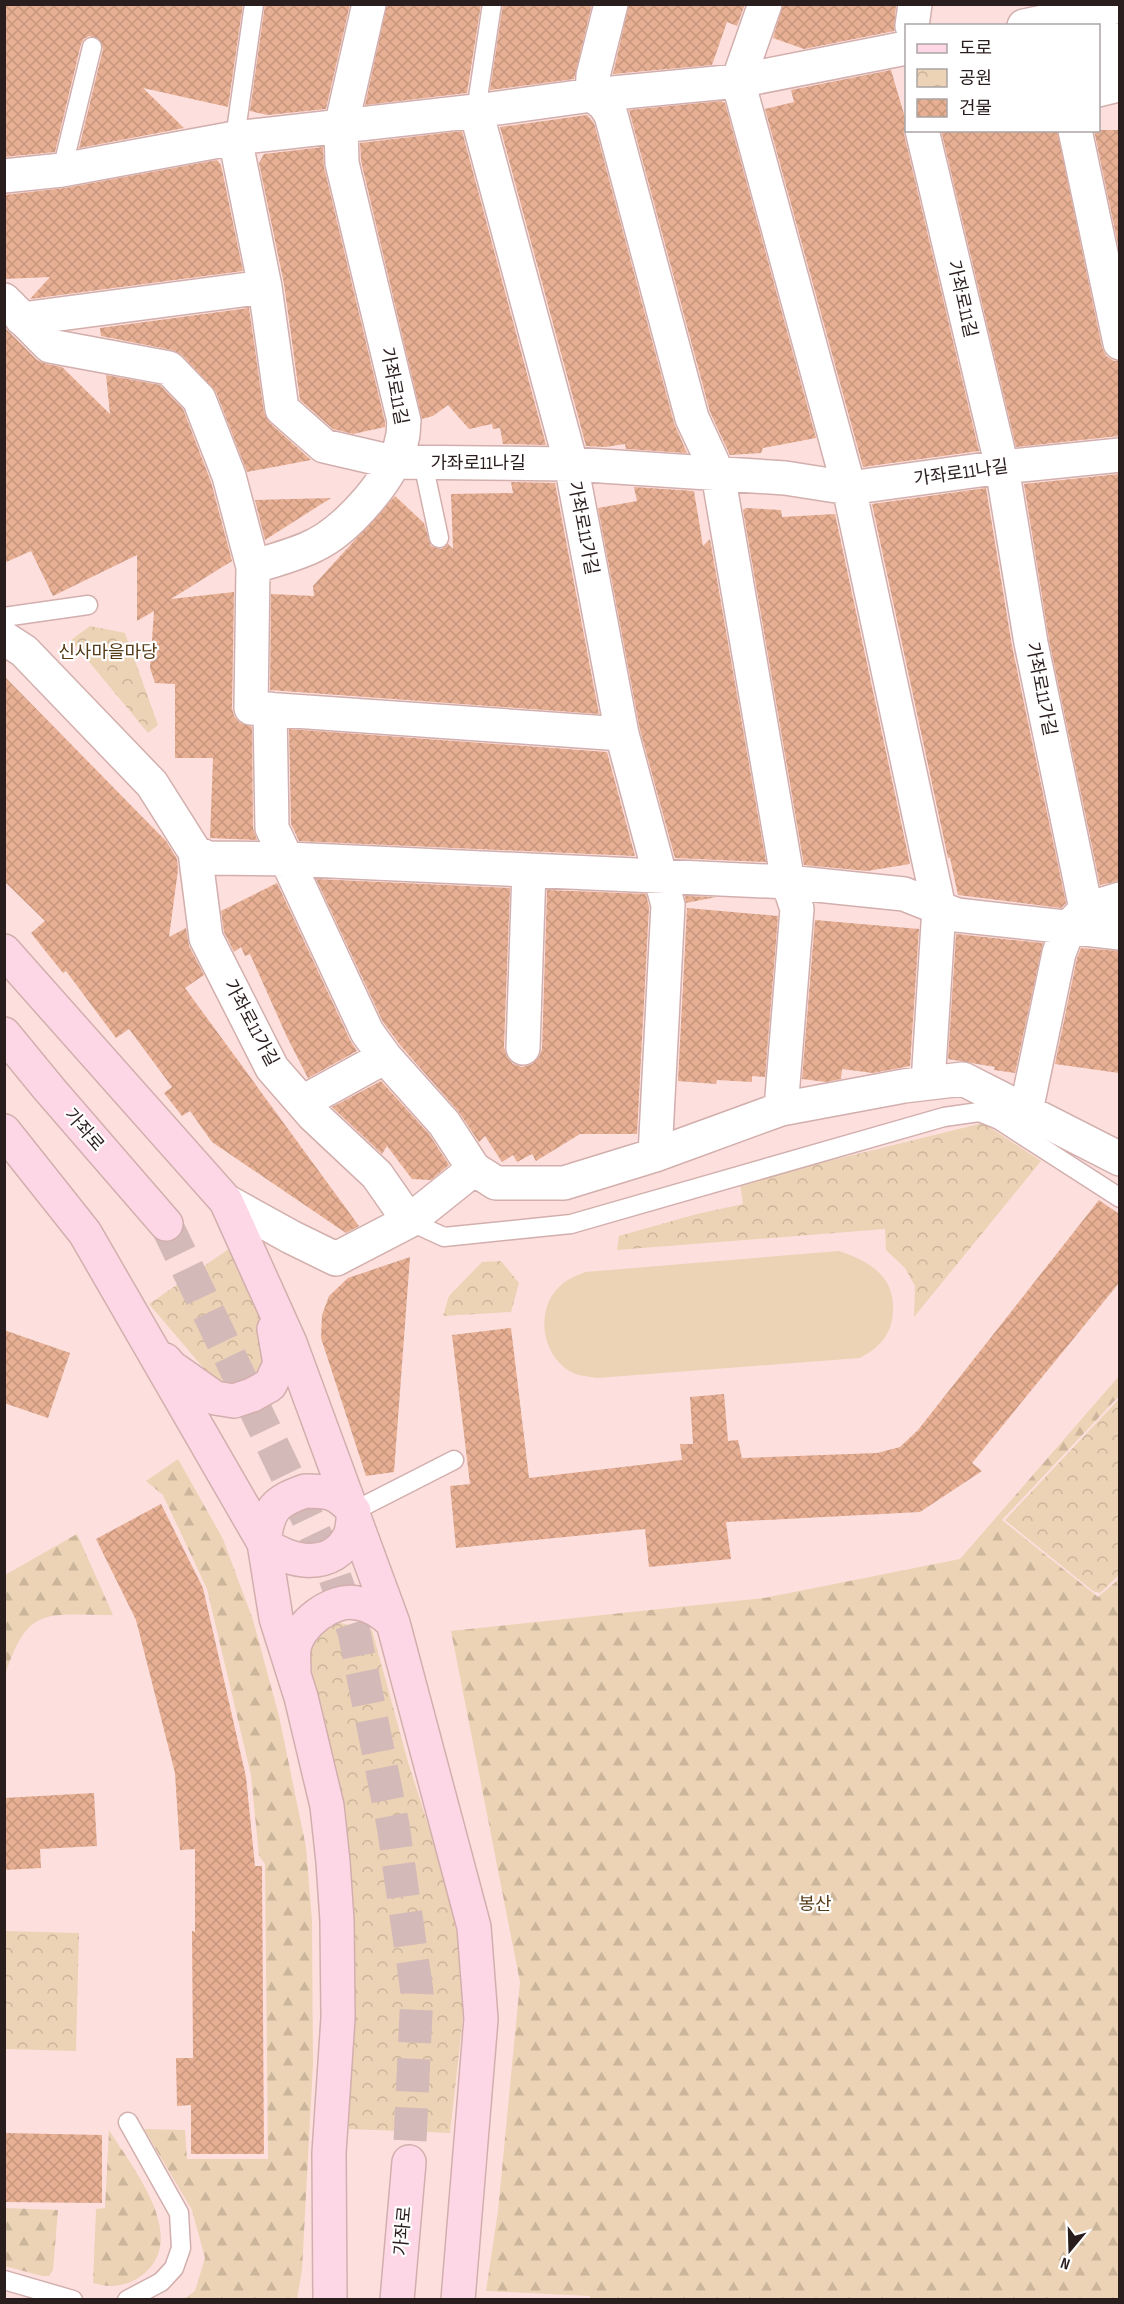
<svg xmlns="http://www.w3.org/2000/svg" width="1124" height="2304" font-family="'Sofia Sans Condensed','Noto Sans KR',sans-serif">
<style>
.green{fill:#ecd3b5}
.forest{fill:url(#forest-firs)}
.park{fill:url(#park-crowns)}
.building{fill:url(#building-cross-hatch)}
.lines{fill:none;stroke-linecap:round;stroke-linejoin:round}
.secondary-tunnel{stroke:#d3b9b7;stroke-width:33;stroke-dasharray:33 16;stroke-linecap:butt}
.lane-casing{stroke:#d2afad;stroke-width:21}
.street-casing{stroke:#d2afad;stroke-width:36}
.secondary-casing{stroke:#d2afad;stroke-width:36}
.lane{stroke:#fff;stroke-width:18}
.street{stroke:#fff;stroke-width:33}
.secondary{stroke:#fed7e6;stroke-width:33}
.labels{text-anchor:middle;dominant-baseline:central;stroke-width:4.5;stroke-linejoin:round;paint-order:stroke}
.street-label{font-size:18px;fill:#2a1d1d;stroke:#fff}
.park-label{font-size:18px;fill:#563b17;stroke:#fff}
</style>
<defs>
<pattern id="forest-firs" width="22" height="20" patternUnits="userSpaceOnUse" patternTransform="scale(1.5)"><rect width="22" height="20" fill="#ecd3b5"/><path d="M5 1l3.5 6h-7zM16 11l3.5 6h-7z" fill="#cbb59b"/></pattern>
<pattern id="park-crowns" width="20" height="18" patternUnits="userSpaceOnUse" patternTransform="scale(1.5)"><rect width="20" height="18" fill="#ecd3b5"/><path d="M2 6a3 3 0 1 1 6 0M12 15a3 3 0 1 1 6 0" fill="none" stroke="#cbb59b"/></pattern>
<pattern id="building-cross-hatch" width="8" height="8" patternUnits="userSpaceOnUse" patternTransform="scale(1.5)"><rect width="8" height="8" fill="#e7af93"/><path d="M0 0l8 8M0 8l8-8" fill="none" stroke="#c6967e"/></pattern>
</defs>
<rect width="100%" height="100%" fill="#fde0de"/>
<path class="green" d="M839,1251C869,1261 895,1276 893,1311C892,1335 879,1348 860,1358L597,1378C591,1377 584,1376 578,1375C542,1362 533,1311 560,1286C567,1279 576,1276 585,1272Z"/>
<path class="forest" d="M1119,1376V1396L1002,1520L1098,1597L1119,1579V2299L590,2300V2296L486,2291L498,2211L520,1982L451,1631L764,1598L960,1559Z
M178,1459L223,1539L253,1620L279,1716L306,1847L312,1921L313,2064L302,2270L297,2299H184L195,2291L205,2258L192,2210L144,2129L185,2130L187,2159H268L265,1864L259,1856L251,1775L207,1589L163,1495L146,1481Z
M77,1534L113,1615C48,1615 27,1604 5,1676V1575Z
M109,2130C131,2166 192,2239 141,2276C125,2287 111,2288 93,2283L96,2209L105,2208Z
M5,2208L58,2210L53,2270L49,2276H42L5,2266Z"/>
<path class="park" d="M90,626L125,633L158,725L148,733L71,640Z
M983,1123L1041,1161L914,1317L915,1286L905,1268L886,1250L885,1229L617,1250L619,1236L697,1214L743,1204L740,1183Z
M233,1246L262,1307L267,1355L256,1372L237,1385L212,1378L149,1304Z
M501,1261L519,1283L511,1312L443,1316L449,1296L482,1262Z
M1119,1399V1575L1100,1593L1093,1591L1005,1520Z
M336,1622L372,1630L408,1762L459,1922L464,1958L463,2018L450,2133L349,2129L353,1902L318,1696L305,1647Z
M5,1931L79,1933L76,2051L5,2049Z"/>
<path class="building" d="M4,4H243L228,107L143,88L184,128L79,148L103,49L99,39L89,36L84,39L81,44L55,152L4,157Z
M265,4H350L326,109L268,115L250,111Z
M387,4H481L467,93L365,105Z
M503,4H592L574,79L490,90Z
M629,4H745L737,26L727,22L712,65L613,74Z
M783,4H896L894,31L804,49L773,38Z
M891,70L906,121L904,134L979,451L863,467L765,109L794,102L791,90Z
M721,101L725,103L816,438L763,448L761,453L730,455L710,412L629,110Z
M587,115L594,123L674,423L687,453L626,449L625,444L605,447L586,446L500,127Z
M941,130H1057L1102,347L1106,356L1114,361H1119V436L1016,447Z
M1094,130H1119V250Z
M462,131L546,445L503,444L500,428L493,429L492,424L469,429L448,405L433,416L422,419L361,161L360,143Z
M323,147L324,167L385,422V427L353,434L333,429L300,400L284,284L259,163L264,154Z
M217,160L221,165L243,271L30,299L50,277L4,279V195L65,188Z
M249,308L264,412L270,423L311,460L247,472L216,392L182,355L172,350L101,336L100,328Z
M4,327L37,360L47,364L62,367L110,414L106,375L160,385L183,409L211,482L232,561L171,599L234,592L232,708L234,716L240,723L252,727L253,828L257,840L210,838L213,758H175V684L155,683L150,668L154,611L137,621V555L53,596L31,551L4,563Z
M1119,474V881L1100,885L1049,640L1024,484Z
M511,482L555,483L599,714L270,690L271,594L314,596L313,586L395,496L424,523L431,546L441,549L448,544L453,549L451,494L513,493Z
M634,487L694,491L703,546L710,539L766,862L675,858L640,730L598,508L637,501Z
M986,488L1012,646L1066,903L1061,908L958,895L950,858H948L872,504Z
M331,498L265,540L255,500Z
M746,508L781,510L782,517L835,514L910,864L867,871L804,865L743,510Z
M4,676L166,841L177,859L178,870L169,937L186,928L189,946L204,975L185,988L359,1226L346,1233L212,1142L190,1111L182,1116L164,1093L172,1087L129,1029L116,1038L66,971L63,973L31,933L45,921L4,881Z
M289,729L607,752L635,856L299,841L291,824Z
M316,879L510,888L504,1047L507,1057L513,1064L522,1067L532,1064L539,1057L542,1049L547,890L646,894L649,907L637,1134H580L536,1161L532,1154L517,1162L513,1155L502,1162L485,1136L479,1142L458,1111L400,1045L383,1022Z
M277,883L350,1040L357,1051L308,1078L287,1037L250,954L245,956L241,947L234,952L224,932L221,911Z
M685,896L716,897L686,903Z
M687,908L778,916L765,1077L752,1076V1082L717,1080L716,1084L678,1081Z
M815,920L919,929L910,1066L873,1073L842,1069L841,1079L826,1082L802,1079Z
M956,934L1043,943L1015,1073L994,1070L995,1067L948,1059Z
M1081,948L1119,951V1073L1055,1064L1077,958Z
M381,1081L429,1134L449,1165L431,1180L412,1179L387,1146L382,1154L332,1107Z
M1099,1200L1119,1214V1283L972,1463L982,1471L920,1512L726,1522L731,1559L649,1567L645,1529L456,1548L450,1486L470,1484L452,1335L511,1328L529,1478L682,1460L680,1444H693L690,1397L724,1394L728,1441L738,1440L742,1458L877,1453L900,1447L918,1430Z
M410,1257L394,1472L366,1476L321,1338L322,1315L329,1296L348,1278Z
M4,1330L70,1353L48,1418L4,1403Z
M161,1504L203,1588L246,1777L255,1866H262L264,2154H191V2105L177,2106L176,2058H193L192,1931L195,1932V1849L180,1850L175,1773L136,1620L96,1539Z
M94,1793L97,1846L40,1849L41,1868L4,1870V1798Z
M4,2133L102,2135V2203L4,2202Z"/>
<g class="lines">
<path class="secondary-tunnel" d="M166,1224L332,1569L354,1632L393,1825L417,1992L409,2162"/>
<g class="lane-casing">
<path id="lane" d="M476,111L492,4
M235,138L254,4
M62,170L92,47
M423,463L439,538
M4,617L88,605
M409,1221L444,1237L571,1224L944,1117L979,1112L999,1120L1120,1198
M354,1511L454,1460
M4,2280L73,2300
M127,2300L161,2282L174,2268L181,2248L179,2213L128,2122"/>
</g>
<g class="street-casing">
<path id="street" d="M611,4L593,76L592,95L604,104L611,115L692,418L718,474L788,882L797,909L781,1109
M912,26L915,4
M1024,26L1120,6
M738,81L849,488L939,908L928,1083
M738,81L765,4
M1098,90L1114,86L1099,10
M476,111L571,464L622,734L668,905L655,1155
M922,130L1002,467L1031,643L1086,909
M1075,130L1120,343
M235,138L265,287L282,409L324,446L393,462L571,464L785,478L849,488L1002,467L1120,455
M4,176L62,170L235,138L476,111L592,95L738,81L906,48
M4,300L50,346L169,368L199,399L229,476L253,567L251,708L622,734
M22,319L265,287
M253,567C273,560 296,555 315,545C347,530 396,475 402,439C404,433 403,427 404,421L342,163L341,127L369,4
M4,638L24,651L152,784L195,852L206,938L272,1068L313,1115L377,1175L409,1221
M270,709L272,828L367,1032L385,1057L444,1123L474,1169L496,1183H564L655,1155L781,1109L904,1086L963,1079L1120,1159
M195,852L208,858L288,859L788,882L904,894L957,915L1120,933
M523,1048L529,870
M303,1102L385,1057
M1026,1111L1059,953L1069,927L1086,909L1120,899
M226,1201L291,1237L336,1259L409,1221L474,1169"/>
</g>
<g class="secondary-casing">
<path id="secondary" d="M4,951L226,1201L290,1343L393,1623L474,1927L481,2019L458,2300
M4,1034L50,1090L166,1224
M4,1131L85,1233L264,1543L276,1618L301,1697L327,1806L333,1862L337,1921L338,2018L329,2153L330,2300
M165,1360L171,1367L215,1398L234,1401L252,1395L270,1385L280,1364L274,1329
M305,1491C330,1491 336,1492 354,1511C353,1518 353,1528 350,1535C334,1571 289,1564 264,1543C268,1509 274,1502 305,1491Z
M294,1673C294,1665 293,1656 294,1649C298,1624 332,1598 357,1603C372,1605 383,1613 393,1623
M397,2300L409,2162"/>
</g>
<use href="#lane" class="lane"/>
<use href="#street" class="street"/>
<use href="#secondary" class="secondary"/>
</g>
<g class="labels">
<g class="street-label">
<text transform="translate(962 299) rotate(77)">가좌로11길</text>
<text transform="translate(394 386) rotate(79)">가좌로11길</text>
<text x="478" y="463">가좌로11나길</text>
<text transform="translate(961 473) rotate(-8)">가좌로11나길</text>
<text transform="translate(583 528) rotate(79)">가좌로11가길</text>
<text transform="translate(1041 689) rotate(79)">가좌로11가길</text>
<text transform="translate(251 1023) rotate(62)">가좌로11가길</text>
<text transform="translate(84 1130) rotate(49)">가좌로</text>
<text transform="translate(403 2231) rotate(-85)">가좌로</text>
</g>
<g class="park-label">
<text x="108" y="652">신사마을마당</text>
<text x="815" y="1904">봉산</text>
</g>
</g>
<rect width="1124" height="2304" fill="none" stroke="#2a1d1d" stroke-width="12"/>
<rect x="905" y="24" width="195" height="108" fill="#ffffff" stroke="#aaa5a5" stroke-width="1.5"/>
<rect x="917" y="44" width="30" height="9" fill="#fed7e6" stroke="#aaa5a5" stroke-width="1.5"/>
<text x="959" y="54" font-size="18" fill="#2a1d1d">도로</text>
<rect x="917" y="69" width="30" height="18" fill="url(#park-crowns)" stroke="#aaa5a5" stroke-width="1.5"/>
<text x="959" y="84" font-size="18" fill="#2a1d1d">공원</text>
<rect x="917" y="99" width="30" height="18" fill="url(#building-cross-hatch)" stroke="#aaa5a5" stroke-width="1.5"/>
<text x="959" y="114" font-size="18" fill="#2a1d1d">건물</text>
<g transform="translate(1070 2250) rotate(199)" stroke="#ffffff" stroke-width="4.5" paint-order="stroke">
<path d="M0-4.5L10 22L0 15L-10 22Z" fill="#2a1d1d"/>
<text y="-9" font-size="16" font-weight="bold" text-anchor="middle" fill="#2a1d1d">N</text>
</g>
</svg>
